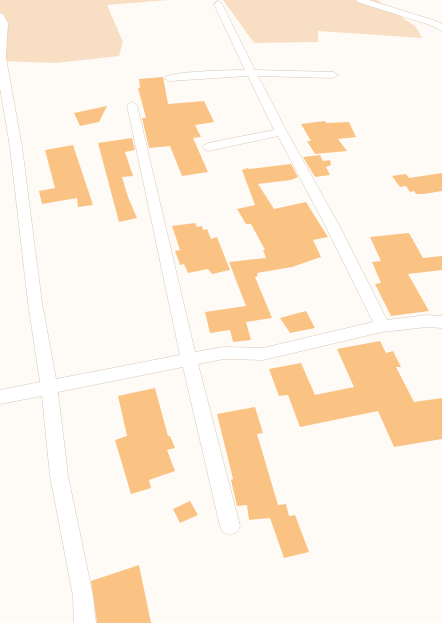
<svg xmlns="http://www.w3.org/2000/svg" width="442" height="623" font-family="'Times New Roman',serif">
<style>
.green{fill:#f8dfc3}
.building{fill:#fbc383}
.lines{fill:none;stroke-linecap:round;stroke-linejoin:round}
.minor-casing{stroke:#d7c7b6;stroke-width:1}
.minor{fill:#fff;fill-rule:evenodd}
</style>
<rect width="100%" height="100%" fill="#fefbf7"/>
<path class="green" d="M0,0H169L107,5L123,42L119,56L56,63L0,61Z
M223,0H377L416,27L422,38L318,31V42L254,43Z"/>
<path class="building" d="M163,77L168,104L204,101L214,122L195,125L201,137L193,138L208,172L182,176L170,146L149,148L142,118H146L138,88H140L139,79Z
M107,106L99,122L80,126L74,113Z
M325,121L326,123L349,122L356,137L338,139L347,151L315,154L307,141H311L301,124Z
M132,138L135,150L125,152L133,176L122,177L128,197L137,218L119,222L98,143Z
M73,145L93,205L78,207L77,198L42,204L39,191L55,188L45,150Z
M320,155L323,161L330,160L331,165L326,167L330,175L315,177L303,157Z
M291,164L298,177L291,180L258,184L274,209L306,202L328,237L313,240L321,257L292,267L257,273L258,276L255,277L272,318L246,322L251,340L233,342L230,330L210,333L205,312L246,306L229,262L266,258L263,250H265L251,224H246L237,209L255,205L242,170L248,168L249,169Z
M442,173V191L424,194H416L414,191L410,192L406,186L400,187L392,176L406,174L409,178Z
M195,223L197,227L202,226L203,230L207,229L211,239L217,237L230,270L212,274L208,269L188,273L184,264L180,265L175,251L180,250L172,226Z
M409,233L423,258L442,256V270L408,274L429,311L391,316L375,284L381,283L372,262L381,261L370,237Z
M306,311L315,328L290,333L280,318Z
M380,341L386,353L393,351L401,367H396L414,402L442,398V439L394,447L378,411L300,427L288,395L279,396L269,369L301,363L315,395L354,387L337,349Z
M155,388L168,436H170L175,448L167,450L175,471L149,480L151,488L131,494L115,440L127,436L118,396Z
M255,407L263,433L257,434L278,505L286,504L289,516L295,515L309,552L284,558L270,518L249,520L247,505L237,506L231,480L233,479L217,414Z
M190,501L198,515L180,523L173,509Z
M139,565L151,623H97L91,581Z"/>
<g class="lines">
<g class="minor-casing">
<path id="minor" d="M356,0H369L436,21L442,24V31L430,25L357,2Z
M218,1L222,4L255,70L333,72L338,75L333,78L258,76L287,132L339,225L387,320L427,315L442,316V328L427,327L382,332L263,360L224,359L198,364L240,526L237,532L230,535L223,532L220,526L183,367L58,392L68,476L93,596L96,623H74L73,596L50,476L42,396L0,404V390L40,382L28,303L10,147L0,88V13L3,14L8,23L6,58L22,147L42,303L56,379L180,355L127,105L132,102L137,105L195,352L224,347L263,348L373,322L325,225L278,136L208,151L204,149L202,147L204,145L208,143L274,130L248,76L169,81L164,78C170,71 232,70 245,70L214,4Z"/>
</g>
<use href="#minor" class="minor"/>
</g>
</svg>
